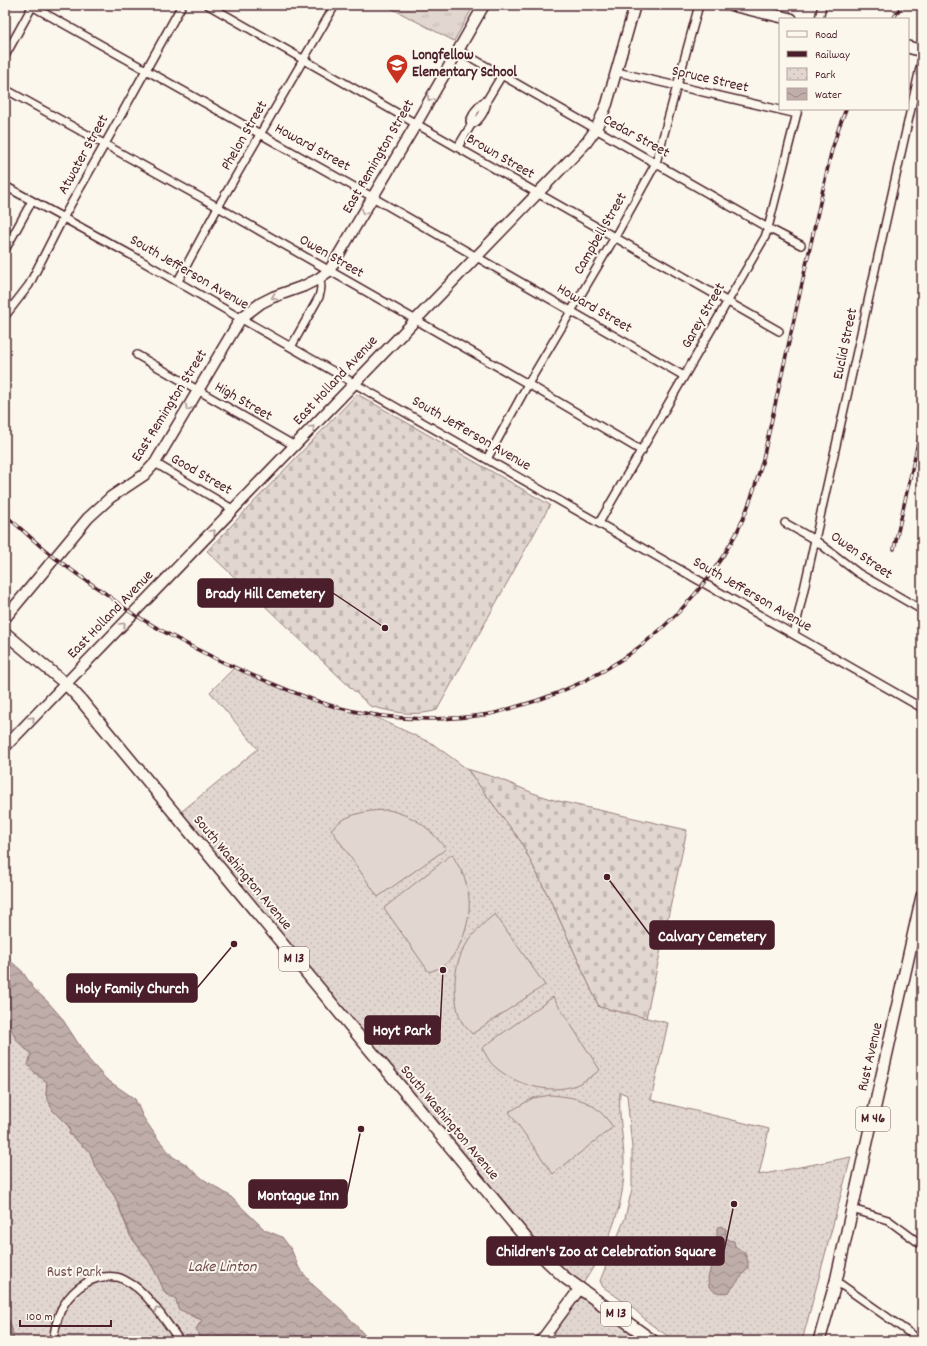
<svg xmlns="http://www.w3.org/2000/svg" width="927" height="1346" font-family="Dekko,sans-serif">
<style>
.grass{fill:url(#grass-tufts);stroke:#967b7e}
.cemetery{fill:url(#cemetery-stones);stroke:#967b7e}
.park{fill:url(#park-dots);stroke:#967b7e}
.pitch{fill:#e2d7d0;stroke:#967b7e}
.water{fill:url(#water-waves);stroke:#907477}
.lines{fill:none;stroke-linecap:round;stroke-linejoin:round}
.minor-casing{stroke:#4a1f2b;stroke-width:10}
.secondary-casing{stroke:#4a1f2b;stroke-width:13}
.primary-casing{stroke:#4a1f2b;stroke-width:14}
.trunk-casing{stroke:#4a1f2b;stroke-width:14}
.minor{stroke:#fbf7ec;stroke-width:7}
.secondary{stroke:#fbf7ec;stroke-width:10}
.primary{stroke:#fbf7ec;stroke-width:11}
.trunk{stroke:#fbf7ec;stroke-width:11}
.rail-casing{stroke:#4a1f2b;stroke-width:3.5}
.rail{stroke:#fbf7ec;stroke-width:2;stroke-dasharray:6;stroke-linecap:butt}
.oneway{stroke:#ab9695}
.labels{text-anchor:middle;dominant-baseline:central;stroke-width:4;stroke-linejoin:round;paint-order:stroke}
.shield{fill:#fbf7ec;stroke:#7f6065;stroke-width:1}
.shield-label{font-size:14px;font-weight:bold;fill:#4a1f2b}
.poi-label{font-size:15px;font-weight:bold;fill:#4a1f2b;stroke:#fbf7ec;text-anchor:start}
.street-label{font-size:15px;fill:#4a1f2b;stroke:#fbf7ec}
.park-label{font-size:15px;fill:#704d54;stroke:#fbf7ec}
.water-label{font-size:16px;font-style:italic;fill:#6d4a51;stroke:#fbf7ec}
.leader{fill:none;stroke:#4a1f2b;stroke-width:1.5}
.callout-dot{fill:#4a1f2b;stroke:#fbf7ec;stroke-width:1.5}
.callout{fill:#4a1f2b;stroke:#4a1f2b;stroke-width:1.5}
.callout-label{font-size:16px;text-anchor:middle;font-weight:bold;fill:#fff}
</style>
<defs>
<pattern id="grass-tufts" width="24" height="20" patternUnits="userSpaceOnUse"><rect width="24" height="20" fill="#e2d7d0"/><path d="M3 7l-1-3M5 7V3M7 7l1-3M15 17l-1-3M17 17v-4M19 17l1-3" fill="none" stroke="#c3b8b3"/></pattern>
<pattern id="cemetery-stones" width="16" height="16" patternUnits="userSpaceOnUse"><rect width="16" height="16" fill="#e2d7d0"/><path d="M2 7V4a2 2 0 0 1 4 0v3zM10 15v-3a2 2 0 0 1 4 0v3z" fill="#c3b8b3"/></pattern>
<pattern id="park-dots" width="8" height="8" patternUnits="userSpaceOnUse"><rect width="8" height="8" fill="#e2d7d0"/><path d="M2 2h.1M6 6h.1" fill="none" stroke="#c3b8b3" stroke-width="1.8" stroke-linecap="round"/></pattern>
<pattern id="water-waves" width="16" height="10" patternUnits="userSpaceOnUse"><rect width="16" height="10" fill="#bfadaa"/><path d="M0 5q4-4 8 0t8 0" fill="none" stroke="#9d8c8b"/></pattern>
</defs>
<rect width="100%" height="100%" fill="#fbf7ec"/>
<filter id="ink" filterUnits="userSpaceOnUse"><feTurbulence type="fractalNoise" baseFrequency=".025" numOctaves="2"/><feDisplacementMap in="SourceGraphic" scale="8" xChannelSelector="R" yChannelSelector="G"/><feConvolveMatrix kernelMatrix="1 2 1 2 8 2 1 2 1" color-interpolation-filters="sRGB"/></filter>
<g filter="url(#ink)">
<path class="grass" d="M385,5H474L454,41Z"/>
<path class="cemetery" d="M357,394L550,505L437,710C416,717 391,712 370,706L207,551Z
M467,769L497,778L533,793L554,800L687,830L646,1018L599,1007L556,912L521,842Z"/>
<path class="park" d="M235,667L298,695L335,707L369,714L433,744L467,769L521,842L556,912L599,1007L668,1023L651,1100L769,1129L759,1175L851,1157L802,1341H675L649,1323L634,1309L603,1287L600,1281L625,1218L632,1189V1148L627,1095L620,1092C618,1116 624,1139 624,1163C625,1209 606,1250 580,1288L653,1341H541L580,1288L564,1277L176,816L258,749L210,692Z
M5,1016L22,1046L31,1053L37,1075L47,1082L46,1095L70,1129L90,1152L95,1167L115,1197L130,1236L149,1261L158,1277L165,1293L176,1299L191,1316L202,1320L196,1329L201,1341H14L12,1329L5,1310Z"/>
<path class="pitch" d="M389,810C418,818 427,826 446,849L378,897L331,829C334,827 338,823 341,821C355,812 373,810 389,810Z
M452,854C457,864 465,875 467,887C474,912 464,950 443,966C439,969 433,970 429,972L384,908Z
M495,914L545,985L472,1034C469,1030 464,1026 462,1022C457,1013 456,1001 455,992C453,957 469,934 495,914Z
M553,997L600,1070C592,1076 585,1081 576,1085C549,1095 515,1085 494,1066C489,1062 486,1054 482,1048Z
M551,1095C582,1098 594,1101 613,1127L553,1174L509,1112L533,1098Z"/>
<path class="water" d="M5,956L22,971L34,989L48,1002L61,1017L89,1060L106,1079L135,1099L143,1117L158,1139L173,1157L184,1163L203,1179L230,1196L265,1230L282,1237L291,1249L299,1268L313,1285L342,1310L370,1341H201L196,1329L202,1320L178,1309L176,1299L165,1293L158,1277L149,1261L131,1236L115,1197L95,1167L90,1152L69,1134L70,1128L53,1111L46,1095L47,1082L37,1075L28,1065L31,1053L22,1046L16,1039L5,1016Z
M720,1226L726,1229V1237L728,1240L734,1241L735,1246L745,1253L748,1261V1268L729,1292L721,1293L714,1291L709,1287L708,1278L714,1256L723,1254L722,1248L724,1243L717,1237V1228Z
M5,1310L12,1329L14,1341H5Z"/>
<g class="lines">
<g class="minor-casing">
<path id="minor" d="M30,5L367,194L684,376
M208,5L779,331
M819,19L822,5
M458,50L768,228L801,245
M5,56L33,5
M617,72L797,114
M5,89L218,207L528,384L642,451
M471,125C480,121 486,110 487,100
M458,147L471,125L470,121L475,111L482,103L487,100L502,75
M5,186L133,256L233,314L922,708
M5,250L32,201
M178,281L218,207L335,5
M5,316L29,285L63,218L105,144L182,5
M291,347L319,297C321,290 322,285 319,278
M137,355L295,446
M487,459L528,384L615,237L656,163L699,5
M155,463L234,510
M599,523L765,237L768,228L798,109
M785,523L815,540L858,573L922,610
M794,634L922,59
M852,1209L888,1220L922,1245
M836,1281L921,1341
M53,1341C55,1329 57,1316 63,1306C74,1287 94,1274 116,1277C121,1277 128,1282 133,1285C149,1295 168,1325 180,1341"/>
</g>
<g class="secondary-casing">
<path id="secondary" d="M5,618L88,518L111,497L144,475L155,463L241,318L261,303L273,297L304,286L318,279L329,271L416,124L484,5
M5,747C199,546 391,343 586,143L596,129L607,104L635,5
M541,1341L580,1288"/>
</g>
<g class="primary-casing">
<path id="primary" d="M5,633L66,684L80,699L529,1242L548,1262L564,1277L653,1341"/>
</g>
<g class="trunk-casing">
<path id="trunk" d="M732,5L791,19
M908,47L922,51
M819,1341L836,1281L846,1236L922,896"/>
</g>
<use href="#minor" class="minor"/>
<use href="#secondary" class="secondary"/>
<use href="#primary" class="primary"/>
<use href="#trunk" class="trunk"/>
<g class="rail-casing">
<path id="rail" d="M893,19L902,5
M5,515C22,529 38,545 55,558C71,570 88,582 105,593C115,601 125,609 135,615C173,638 212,658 252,675C280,687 307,699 336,707C385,720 439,722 490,714C497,713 505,710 512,708C546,699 573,688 603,671C659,639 705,591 736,534C748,510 756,485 763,459L831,153L839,127L846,109
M894,549L922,425"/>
</g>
<use href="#rail" class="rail"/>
</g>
<defs><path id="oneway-chevron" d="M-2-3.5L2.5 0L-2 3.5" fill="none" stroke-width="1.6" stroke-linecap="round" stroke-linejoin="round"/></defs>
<g class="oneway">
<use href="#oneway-chevron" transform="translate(430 99) rotate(120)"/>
<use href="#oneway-chevron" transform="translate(364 212) rotate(121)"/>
<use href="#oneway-chevron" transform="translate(274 297) rotate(159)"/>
<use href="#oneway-chevron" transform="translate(188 408) rotate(121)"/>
<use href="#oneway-chevron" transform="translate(312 428) rotate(-47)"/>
<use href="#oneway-chevron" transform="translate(213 532) rotate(-46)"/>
<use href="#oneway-chevron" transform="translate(123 625) rotate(-47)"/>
<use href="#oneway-chevron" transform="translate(32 719) rotate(-46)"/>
<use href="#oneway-chevron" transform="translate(157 1310) rotate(-129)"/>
</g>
</g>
<defs>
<g id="school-pin" transform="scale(1.15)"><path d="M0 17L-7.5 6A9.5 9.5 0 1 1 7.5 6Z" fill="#c8321e" stroke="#fbf7ec"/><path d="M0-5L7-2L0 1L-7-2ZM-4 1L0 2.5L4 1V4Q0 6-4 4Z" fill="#fff"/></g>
</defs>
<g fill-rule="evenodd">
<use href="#school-pin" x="397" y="65"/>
</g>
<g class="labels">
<g class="shield">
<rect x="279" y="947" width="30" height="24" rx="3"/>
<rect x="856" y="1107" width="34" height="24" rx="3"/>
<rect x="601" y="1302" width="30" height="24" rx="3"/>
</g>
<g class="shield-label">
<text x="294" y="959">M 13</text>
<text x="873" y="1119">M 46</text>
<text x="616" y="1314">M 13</text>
</g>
<g class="poi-label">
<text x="412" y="56">Longfellow<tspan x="412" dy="17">Elementary School</tspan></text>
</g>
<g class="street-label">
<text transform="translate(710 80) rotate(13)">Spruce Street</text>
<text transform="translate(245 136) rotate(-60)">Phelon Street</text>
<text transform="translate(636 137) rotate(29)">Cedar Street</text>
<text transform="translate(312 148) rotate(29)">Howard Street</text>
<text transform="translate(84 155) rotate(-61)">Atwater Street</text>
<text transform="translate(379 157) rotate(-60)">East Remington Street</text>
<text transform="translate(500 157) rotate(30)">Brown Street</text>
<text transform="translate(601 234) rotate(-60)">Campbell Street</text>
<text transform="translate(331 257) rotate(30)">Owen Street</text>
<text transform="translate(189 273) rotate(30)">South Jefferson Avenue</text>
<text transform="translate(594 309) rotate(30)">Howard Street</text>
<text transform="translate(704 316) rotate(-60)">Garey Street</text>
<text transform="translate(846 344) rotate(-78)">Euclid Street</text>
<text transform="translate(336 381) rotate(-47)">East Holland Avenue</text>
<text transform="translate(243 402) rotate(30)">High Street</text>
<text transform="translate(170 406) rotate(-58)">East Remington Street</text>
<text transform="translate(471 434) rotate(30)">South Jefferson Avenue</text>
<text transform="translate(201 475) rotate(30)">Good Street</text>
<text transform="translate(861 556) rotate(35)">Owen Street</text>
<text transform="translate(752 595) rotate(30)">South Jefferson Avenue</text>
<text transform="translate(111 615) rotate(-46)">East Holland Avenue</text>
<text transform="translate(242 873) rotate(50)">South Washington Avenue</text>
<text transform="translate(871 1057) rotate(-77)">Rust Avenue</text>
<text transform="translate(449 1123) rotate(50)">South Washington Avenue</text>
</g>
<g class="park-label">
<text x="74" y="1273">Rust Park</text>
</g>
<g class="water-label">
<text x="222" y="1267">Lake Linton</text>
</g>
</g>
<path class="leader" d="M385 628L333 593M607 877L650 935M234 944L197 988M443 970L440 1030M361 1129L347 1194M734 1204L724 1251"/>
<g class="callout-dot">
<circle cx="385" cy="628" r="4"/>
<circle cx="607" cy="877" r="4"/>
<circle cx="234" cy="944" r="4"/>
<circle cx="443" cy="970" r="4"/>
<circle cx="361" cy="1129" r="4"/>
<circle cx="734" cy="1204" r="4"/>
</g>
<g class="callout">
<rect x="198" y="579" width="135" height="28" rx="4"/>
<rect x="650" y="921" width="124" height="28" rx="4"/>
<rect x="67" y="974" width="130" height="28" rx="4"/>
<rect x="365" y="1016" width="75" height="28" rx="4"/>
<rect x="249" y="1180" width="98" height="28" rx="4"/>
<rect x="487" y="1237" width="237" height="28" rx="4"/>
</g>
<g class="callout-label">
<text x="265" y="598">Brady Hill Cemetery</text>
<text x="712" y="941">Calvary Cemetery</text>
<text x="132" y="993">Holy Family Church</text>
<text x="402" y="1035">Hoyt Park</text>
<text x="298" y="1200">Montague Inn</text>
<text x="606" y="1256">Children's Zoo at Celebration Square</text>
</g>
<rect width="927" height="1346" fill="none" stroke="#fbf7ec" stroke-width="20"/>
<rect x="10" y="10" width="907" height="1326" fill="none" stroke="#4a1f2b" stroke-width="1.5" filter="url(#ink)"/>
<rect x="779" y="18" width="130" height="92" fill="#fbf7ec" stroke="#b4a19f"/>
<rect x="787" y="31" width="20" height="6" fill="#fbf7ec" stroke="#b4a19f"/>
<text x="815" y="38" font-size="12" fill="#4a1f2b">Road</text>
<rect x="787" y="51" width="20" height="6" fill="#4a1f2b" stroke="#b4a19f"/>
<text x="815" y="58" font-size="12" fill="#4a1f2b">Railway</text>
<rect x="787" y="68" width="20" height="12" fill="url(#park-dots)" stroke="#b4a19f"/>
<text x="815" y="78" font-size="12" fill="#4a1f2b">Park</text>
<rect x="787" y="88" width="20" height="12" fill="url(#water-waves)" stroke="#b4a19f"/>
<text x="815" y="98" font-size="12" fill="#4a1f2b">Water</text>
<path d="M20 1320v6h91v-6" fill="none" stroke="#4a1f2b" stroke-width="2"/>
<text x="26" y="1320" font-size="12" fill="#4a1f2b" stroke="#fbf7ec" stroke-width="3" paint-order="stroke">100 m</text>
</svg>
